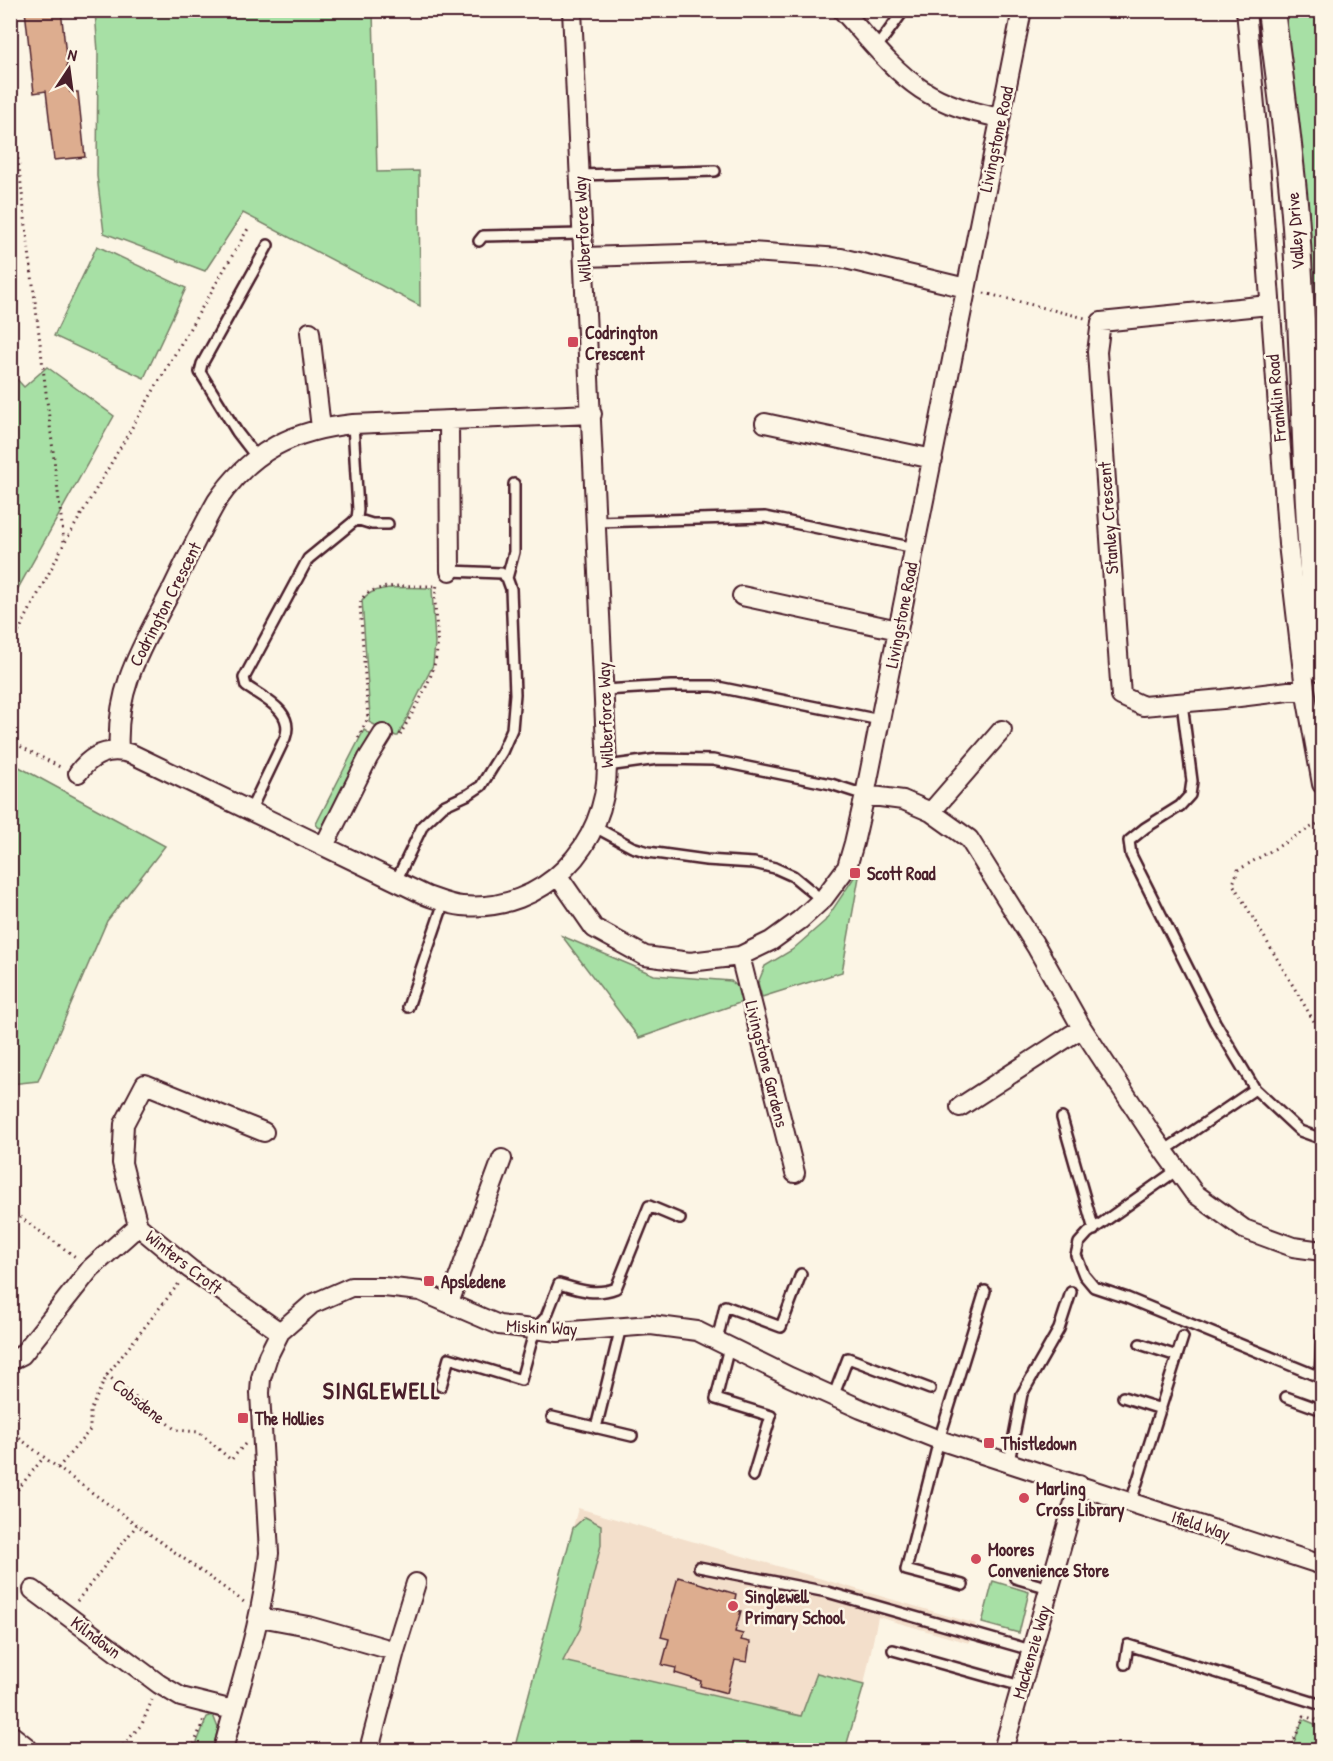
<svg xmlns="http://www.w3.org/2000/svg" width="1333" height="1761" font-family="'Patrick Hand',sans-serif">
<style>
.built{fill:#f3dfcb}
.green{fill:#a7e0a5;stroke:#788068;stroke-width:1.5}
.building{fill:#ddad8f;stroke:#4a1f2b;stroke-width:1.5}
.lines{fill:none;stroke-linecap:round;stroke-linejoin:round}
.lane-casing{stroke:#4a1f2b;stroke-width:14}
.street-casing{stroke:#4a1f2b;stroke-width:22}
.secondary-casing{stroke:#4a1f2b;stroke-width:30}
.path{stroke:#4a1f2b;stroke-width:3;stroke-dasharray:1.5 4.5;stroke-linecap:butt}
.lane{stroke:#fcf5e5;stroke-width:9}
.street{stroke:#fcf5e5;stroke-width:18}
.secondary{stroke:#fcf5e5;stroke-width:26}
.poi-dot{fill:#d1495b;stroke:#fcf5e5;stroke-width:2}
.labels{text-anchor:middle;dominant-baseline:central;stroke-width:5;stroke-linejoin:round;paint-order:stroke}
.street-label{font-size:18px;fill:#4a1f2b;stroke:#fcf5e5}
.poi-label{font-size:18px;font-weight:bold;fill:#4a1f2b;stroke:#fcf5e5;text-anchor:start}
.district-label{font-size:24px;font-weight:bold;letter-spacing:1.5px;fill:#4a1f2b;stroke:#fcf5e5}
</style>
<rect width="100%" height="100%" fill="#fcf5e5"/>
<filter id="ink" filterUnits="userSpaceOnUse"><feTurbulence type="fractalNoise" baseFrequency=".0167" numOctaves="2"/><feDisplacementMap in="SourceGraphic" scale="12" xChannelSelector="R" yChannelSelector="G"/><feConvolveMatrix kernelMatrix="1 2 1 2 8 2 1 2 1" color-interpolation-filters="sRGB"/></filter>
<g filter="url(#ink)">
<path class="built" d="M578,1508L976,1624L973,1633L969,1643L878,1617L864,1685L818,1674L801,1716L539,1655Z"/>
<path class="green" d="M95,11H373L377,172L419,171L420,306L243,213L205,271L104,233L97,176L98,52Z
M1282,11H1322V519Z
M97,246L186,288L144,378L54,336Z
M47,367L114,416L11,601V373L24,387Z
M432,588L435,643L433,665L398,736H396L369,722L370,716L362,600C374,583 413,588 432,588Z
M364,730L369,733L371,737L326,830L318,827L316,824Z
M10,762L165,846L107,921L38,1081L11,1084Z
M855,876L859,877L842,972L762,997L758,983L765,966L792,950L825,921Z
M562,936L654,975L731,981L740,989L745,1001L639,1038Z
M585,1517L601,1525V1545L580,1629L563,1661L801,1716L817,1673L864,1685L845,1750H514L573,1528Z
M993,1581L1029,1592L1019,1633L982,1623Z
M213,1715L218,1728L213,1750H194L207,1717Z
M1303,1719L1322,1727V1750H1291Z"/>
<path class="building" d="M25,10H61L70,92H78L85,157L54,160L46,91L34,93Z
M678,1577L736,1594L733,1610L741,1611L735,1632L743,1634L741,1640L750,1642L747,1662L735,1660L727,1693L700,1686L701,1681L675,1673L676,1668L662,1665L669,1639L661,1637Z"/>
<g class="lines">
<g class="lane-casing">
<path id="lane" d="M877,47L904,10
M580,175L715,171
M479,241L483,236L583,234
M257,458L237,432L200,372L202,364L268,245
M356,519L372,524H388
M596,522L765,517L915,548
M507,578L514,552V484
M604,690L671,686H713L880,720
M1182,703L1192,781L1190,795L1180,806L1145,828L1129,841L1131,855L1215,1022L1255,1089L1300,1131L1322,1139
M607,766L658,759L713,760L831,784L865,795
M250,811L285,738C295,711 264,699 246,686L244,678L308,559L352,523L357,518L358,510L353,424
M595,827L632,847L648,852L706,860L754,863L775,868L793,876L822,900
M396,881L423,825L443,806L469,794L481,786L502,752L512,729L515,694L511,589L507,578L501,573L450,571
M408,1007L444,902
M1062,1118L1094,1230
M1164,1151L1255,1089
M1177,1170L1088,1233L1079,1243L1076,1255L1084,1275L1094,1287L1127,1298L1322,1378
M717,1341L725,1306L781,1327L801,1274
M1140,1344L1177,1356
M729,1347L716,1399L771,1416L753,1476
M1320,1377L1322,1337
M441,1386L449,1358L521,1380L535,1329L546,1317L559,1284C579,1290 596,1296 616,1288L649,1206L680,1219
M833,1397L848,1358L930,1389
M1123,1397L1161,1409
M1286,1397L1322,1410
M552,1417L632,1436
M596,1428L621,1327
M1009,1462L1022,1394L1059,1329L1071,1292
M1131,1502L1183,1337
M699,1567L827,1592L1031,1650
M1015,1578L1049,1588
M963,1585L906,1570L939,1440L985,1291
M893,1650L1021,1686
M1125,1664L1128,1645L1322,1705"/>
</g>
<g class="street-casing">
<path id="street" d="M842,10C867,37 891,69 921,89C945,105 972,112 1000,118
M1246,10L1259,149L1288,544L1305,689L1322,784
M584,257L750,252L841,258L966,288
M1269,305L1101,322L1097,352L1121,696L1143,706L1223,699L1305,689
M310,332L321,428
M449,421L450,571
M765,423L933,459
M742,596L898,630
M119,751C115,685 144,644 173,587C187,558 201,529 217,501C252,450 294,430 353,424L592,414
M78,773C92,754 109,747 132,754L427,896C439,900 450,905 462,906C544,913 607,845 607,766L572,10
M865,795L903,800L931,812L969,839L1037,948L1082,1028L1151,1133L1194,1193L1244,1229L1293,1247L1322,1251
M931,812L1002,730
M324,846L368,758L383,734
M558,876L594,928L645,956L690,962L740,956L771,941L800,920L824,898L847,867L854,843L865,795L1022,10
M740,956L795,1173
M960,1107L1082,1028
M264,1132L145,1084L124,1124L122,1163L138,1226L190,1269L280,1332
M449,1303L502,1159
M10,1361L22,1355L91,1268L138,1226
M33,1590L159,1684L181,1697L233,1710
M260,1617L308,1626L395,1651L416,1583
M371,1742L395,1651
M223,1750C240,1684 262,1622 269,1553L260,1393L261,1378L268,1356L280,1332L312,1304L351,1287H384L420,1291L499,1325L558,1332L651,1325L697,1331L790,1377L861,1409L939,1440L1322,1565
M1003,1750L1079,1485"/>
</g>
<g class="secondary-casing">
<path id="secondary" d="M1271,10C1280,83 1291,155 1296,227C1306,374 1305,522 1322,668
M10,1739L24,1750"/>
</g>
<path class="path" d="M10,93L64,542
M984,293L1085,318
M10,648L64,544L249,227
M400,735C414,709 434,680 437,650C439,629 432,605 437,585
M358,738L368,718L360,605C363,580 417,587 436,586
M10,741L62,768
M1322,821L1238,870L1233,884L1322,1035
M10,1210L77,1258
M107,1375L180,1282
M10,1431L58,1468L244,1602
M58,1468L90,1430V1411L107,1375L176,1430L199,1432L231,1460L245,1444
M10,1499L44,1457
M77,1601L137,1525
M119,1750L142,1724L152,1700
M192,1750L204,1719
M1290,1750L1304,1716L1322,1722"/>
<use href="#lane" class="lane"/>
<use href="#street" class="street"/>
<use href="#secondary" class="secondary"/>
</g>
</g>
<g class="poi-dot">
<rect x="567" y="336" width="12" height="12" rx="3"/>
<rect x="849" y="867" width="12" height="12" rx="3"/>
<rect x="423" y="1275" width="12" height="12" rx="3"/>
<rect x="237" y="1412" width="12" height="12" rx="3"/>
<rect x="983" y="1437" width="12" height="12" rx="3"/>
<circle cx="1024" cy="1498" r="6"/>
<circle cx="976" cy="1559" r="6"/>
<circle cx="733" cy="1606" r="6"/>
</g>
<g class="labels">
<g class="street-label">
<text transform="translate(996 139) rotate(-78)">Livingstone Road</text>
<text transform="translate(582 229) rotate(-93)">Wilberforce Way</text>
<text transform="translate(1295 231) rotate(-94)">Valley Drive</text>
<text transform="translate(1276 398) rotate(-95)">Franklin Road</text>
<text transform="translate(1108 518) rotate(-94)">Stanley Crescent</text>
<text transform="translate(165 604) rotate(-63)">Codrington Crescent</text>
<text transform="translate(901 615) rotate(-79)">Livingstone Road</text>
<text transform="translate(605 715) rotate(-92)">Wilberforce Way</text>
<text transform="translate(767 1064) rotate(76)">Livingstone Gardens</text>
<text transform="translate(184 1262) rotate(38)">Winters Croft</text>
<text transform="translate(542 1327) rotate(3)">Miskin Way</text>
<text transform="translate(139 1401) rotate(38)">Cobsdene</text>
<text transform="translate(1201 1525) rotate(18)">Ifield Way</text>
<text transform="translate(96 1637) rotate(37)">Kilndown</text>
<text transform="translate(1031 1652) rotate(-74)">Mackenzie Way</text>
</g>
<g class="poi-label">
<text x="585" y="332">Codrington<tspan x="585" dy="21">Crescent</tspan></text>
<text x="867" y="873">Scott Road</text>
<text x="441" y="1281">Apsledene</text>
<text x="255" y="1418">The Hollies</text>
<text x="1001" y="1443">Thistledown</text>
<text x="1036" y="1488">Marling<tspan x="1036" dy="21">Cross Library</tspan></text>
<text x="988" y="1549">Moores<tspan x="988" dy="21">Convenience Store</tspan></text>
<text x="745" y="1596">Singlewell<tspan x="745" dy="21">Primary School</tspan></text>
</g>
<g class="district-label">
<text x="382" y="1390">SINGLEWELL</text>
</g>
</g>
<rect width="1333" height="1761" fill="none" stroke="#fcf5e5" stroke-width="36"/>
<rect x="18" y="18" width="1297" height="1725" fill="none" stroke="#4a1f2b" stroke-width="2" filter="url(#ink)"/>
<g transform="translate(69 69) rotate(13)" stroke="#fcf5e5" stroke-width="4.5" paint-order="stroke">
<path d="M0-4.5L10 22L0 15L-10 22Z" fill="#4a1f2b"/>
<text y="-9" font-size="16" font-weight="bold" text-anchor="middle" fill="#4a1f2b">N</text>
</g>
</svg>
